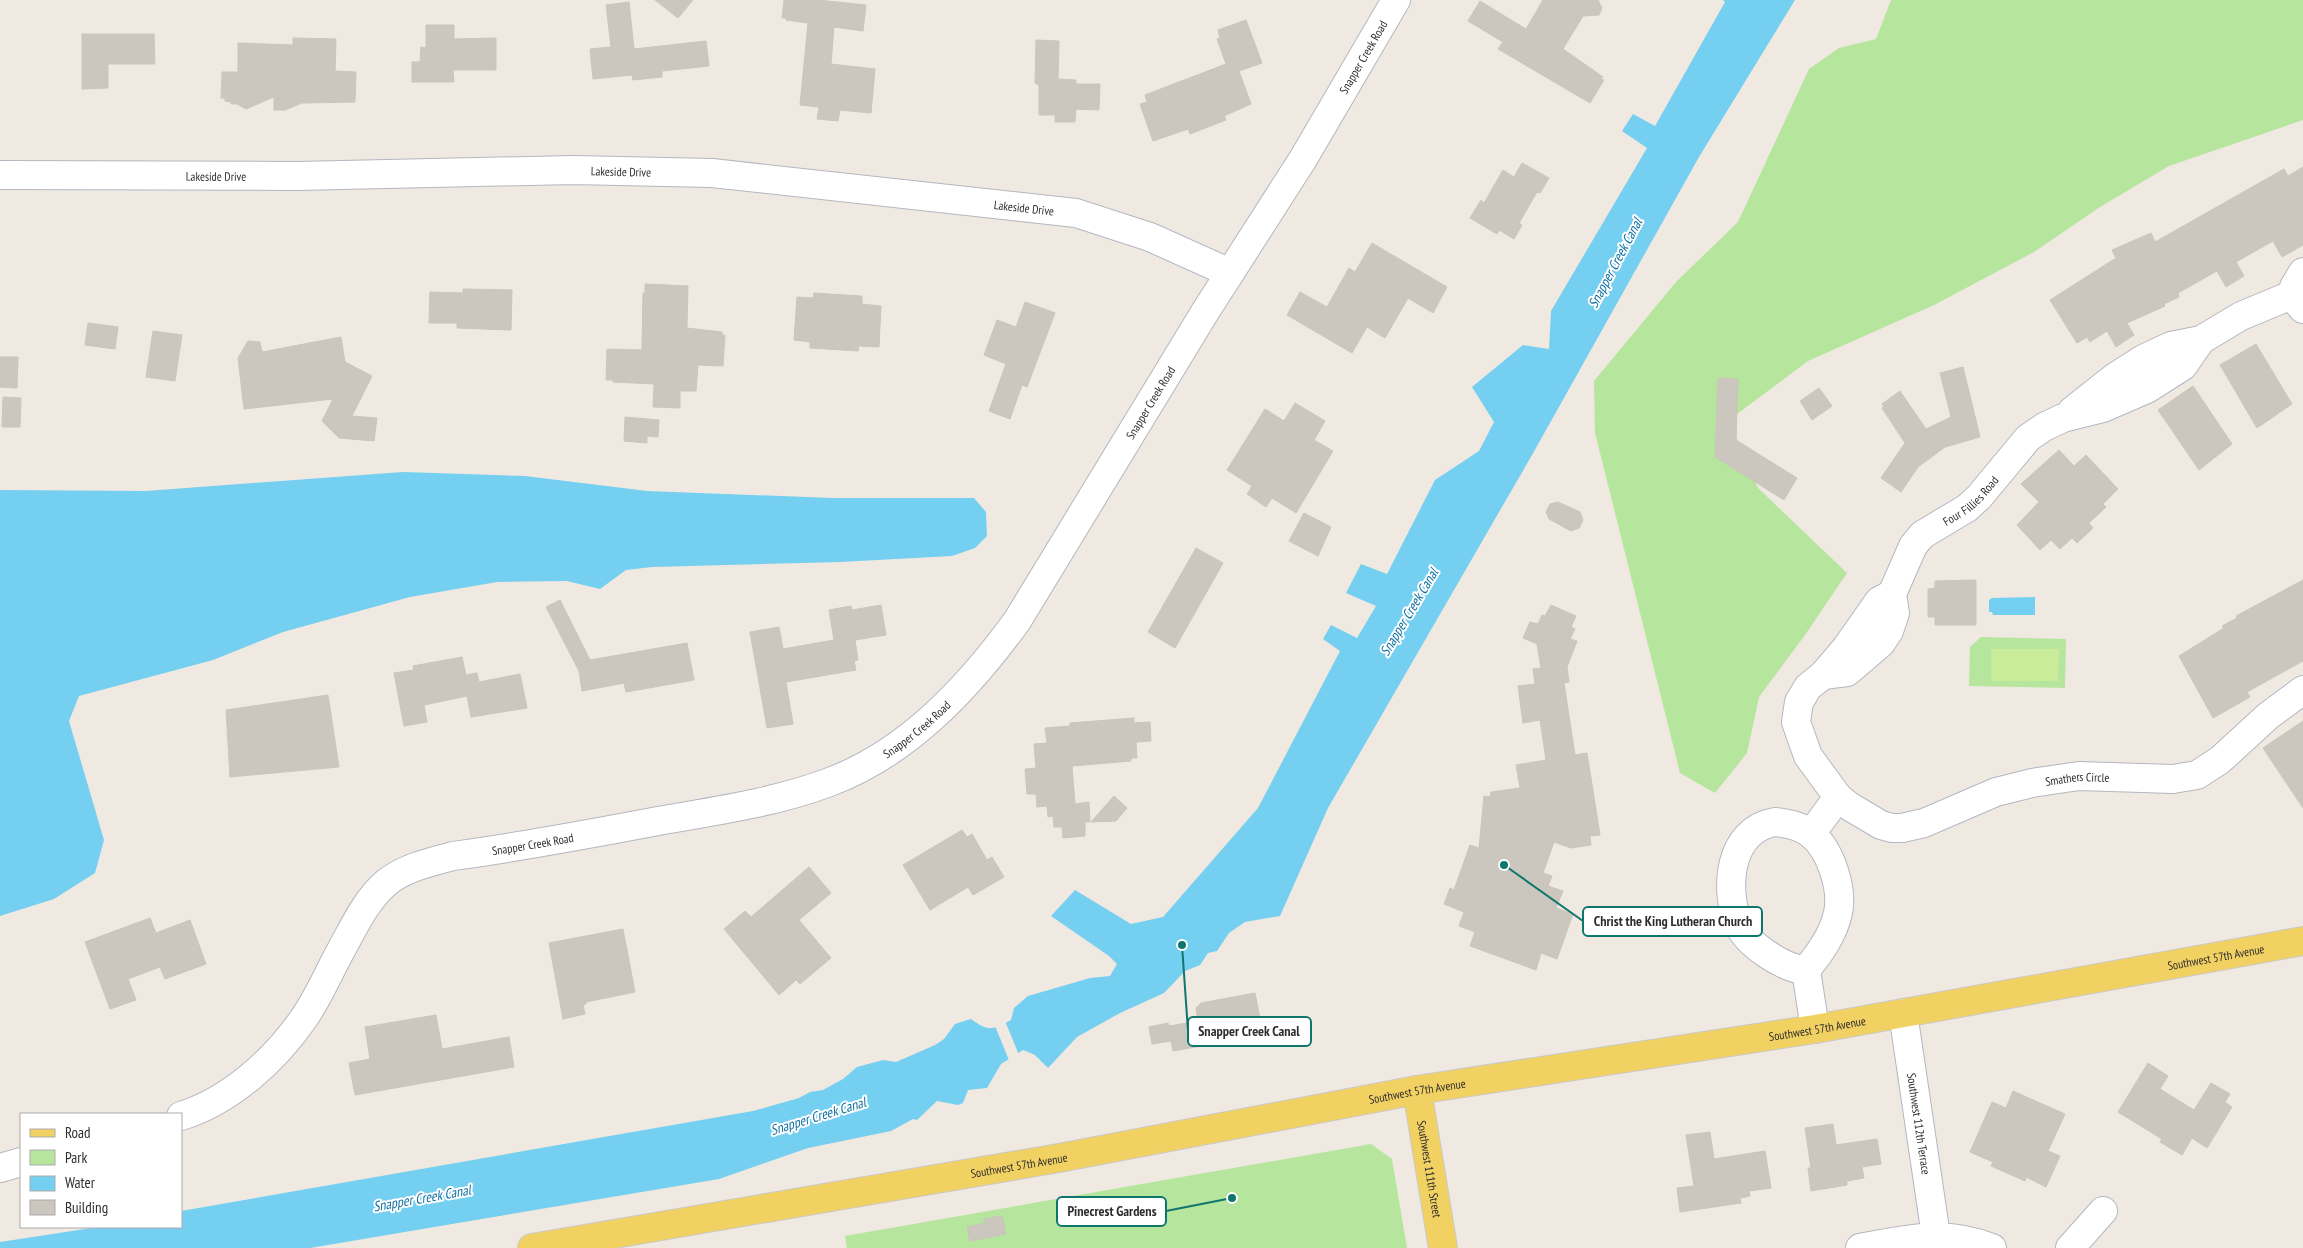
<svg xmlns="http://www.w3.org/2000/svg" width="2303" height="1248" font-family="'PT Sans Narrow',sans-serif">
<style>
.green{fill:#b6e59e}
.pitch{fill:#c9ec9a}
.water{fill:#75cff0}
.pier{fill:#efe9e1}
.building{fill:#cbc7bf;stroke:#cbc5ba}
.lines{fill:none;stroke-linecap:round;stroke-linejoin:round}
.minor-casing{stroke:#b4b7c1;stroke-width:30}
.major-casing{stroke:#c9c9c9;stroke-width:30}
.minor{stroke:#fff;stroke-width:28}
.major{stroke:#f2d163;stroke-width:28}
.labels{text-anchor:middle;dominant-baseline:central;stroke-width:4;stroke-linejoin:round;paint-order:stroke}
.street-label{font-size:12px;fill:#2e2e2e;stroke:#fff}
.water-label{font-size:14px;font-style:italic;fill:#0d6fa3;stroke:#fff}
.leader{fill:none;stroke:#0f766e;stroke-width:2}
.callout-dot{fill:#0f766e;stroke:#fff;stroke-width:2}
.callout{fill:#fff;stroke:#0f766e;stroke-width:2}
.callout-label{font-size:14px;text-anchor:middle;font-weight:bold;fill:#2e2e2e}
</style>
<rect width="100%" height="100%" fill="#efe9e1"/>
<path class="green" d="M1891,0H2303V120L2169,166L2100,207L2034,252L1934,305L1808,361L1729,420L1758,488L1847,573L1805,635L1759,697L1747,753L1715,793L1680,773L1595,433L1594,381L1676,282L1738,222L1809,69L1839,48L1876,39Z
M1981,637L2066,639L2065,688L1969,686L1970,647Z
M1371,1144L1392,1159L1407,1248H847L845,1236Z"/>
<path class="pitch" d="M1991,649H2059L2058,681H1991Z"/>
<path class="water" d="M1723,0H1795L1699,157L1532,455L1328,808L1280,916L1245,922L1229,933L1217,951L1208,953L1200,965L1185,971L1164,993L1120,1013L1077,1037L1048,1068L1035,1055L1023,1050L1001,1064L987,1088L968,1090L963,1103L958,1105L937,1101L917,1120L913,1119L891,1131L808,1148L719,1179L310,1248H0V1242L98,1227H181V1211L753,1111L799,1098L810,1092L823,1090L843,1079L857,1067L883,1060L896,1062L935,1045L944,1039L955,1024L971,1019C989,1032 992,1030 1011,1020L1014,1008L1028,996L1090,978L1110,976L1117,964L1109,956L1051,916L1075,890L1131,924L1163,917L1258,808L1340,651L1323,639L1331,625L1357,638L1376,606L1346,593L1361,564L1387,574L1435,480L1479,451L1494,422L1472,387L1523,345L1549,349L1551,311L1647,148L1622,131L1633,114L1655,126L1725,2Z
M403,472L525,476L647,491L832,498H974L986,512L987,536L975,548L952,556L840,562L652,567L626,570L600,589L567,581L497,582L410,597L283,632L213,660L79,696L69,721L104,840L95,873L54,899L0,916V490L146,491Z
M2035,597V615H1993L1992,612H1989V600L1992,598Z"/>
<path class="pier" d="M1005,1021L1019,1055L1009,1060L995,1026Z"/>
<path class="building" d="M655,0H693L678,18Z
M784,0H818L866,5L863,31L834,27L831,64L875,69L871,113L840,110L838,121L817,119L819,107L800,105L808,23L786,20V18H782Z
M1543,0H1598L1602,8L1599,15L1583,16L1563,49L1603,77L1601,79L1604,80L1590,103L1498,49L1503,42L1468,21L1480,1L1526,29Z
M629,2L634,49L706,41L709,66L662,71V77L633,80L632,75L593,79L590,49L611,47L606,5Z
M1246,20L1262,63L1239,71L1251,104L1224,116L1226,120L1190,134L1188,129L1153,141L1140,104L1147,102L1145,95L1226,64L1217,39L1220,38L1218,30Z
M426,25H454V39L496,38V70H453L454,82H412V62H420L421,47L426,48Z
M82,34H154L155,64H108V88L82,89Z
M293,38L336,39L335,71L356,72L355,102L302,103L285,110H274V97L246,109L237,104H231V102L225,101V98H221L222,72H238V43L293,45Z
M1036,40L1059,41L1058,79L1076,80V84H1100L1099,110L1076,109L1075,122H1055V115H1039V85L1035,83Z
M1522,163L1549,178L1540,193L1537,192L1519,223L1522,225L1514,239L1499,230L1497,234L1470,218L1481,200L1484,203L1503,170L1514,177Z
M2303,167V245L2282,257L2273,241L2236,262L2244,276L2226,287L2217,271L2178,293L2179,297L2164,304L2165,306L2127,323L2134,335L2116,347L2107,331L2090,342L2087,337L2077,343L2050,300L2116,258L2112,250L2151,233L2155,242L2284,169L2288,176Z
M1372,243L1447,287L1433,313L1408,298L1385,338L1367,327L1352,353L1287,315L1300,292L1327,307L1349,268L1355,272Z
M645,284L688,286L687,328L722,332V335H725L723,366L698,365L696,391H680V408L653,407L654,384L613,382V380H606L607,349L642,350L643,293H645Z
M463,289L512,290L511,330L457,328V323H429L430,292L463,293Z
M814,293L862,296V304L881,306L879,347L859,346L858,351L810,348V342L794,340L797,297L813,298Z
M1025,302L1055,313L1027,387L1022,385L1010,419L989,411L1006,364L984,355L997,320L1016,327Z
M88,323L118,327L115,349L85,345Z
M153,331L182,335L175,381L146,377Z
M341,337L345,362L372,376L352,416L377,418L374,441L339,438L322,421L333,399L244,409L238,358L248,341L260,342L262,352Z
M2256,344L2292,404L2257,428L2220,365Z
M0,357H18L17,388L0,387Z
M1963,367L1980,437L1945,447L1918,467L1901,492L1881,478L1905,443L1882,408L1884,407L1882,404L1900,391L1926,429L1951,417L1940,373Z
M1718,378L1738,379L1736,440L1797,478L1784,500L1715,457Z
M2193,386L2232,444L2199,470L2158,410Z
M1819,388L1832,406L1812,420L1800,401Z
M3,397L21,398L20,427H2Z
M1295,403L1325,421L1314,440L1333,451L1296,513L1272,498L1266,507L1247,494L1252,486L1227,470L1265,409L1284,421Z
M625,417L659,420L658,437L647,436V443L624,441Z
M2059,450L2074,466L2086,455L2118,489L2103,504L2106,507L2089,523L2093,528L2077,543L2072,538L2060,549L2051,540L2040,550L2017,525L2039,502L2021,484Z
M1558,502L1580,512L1583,520L1579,528L1571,531L1549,519L1546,512L1550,504Z
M1304,513L1331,527L1318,556L1289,541Z
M1196,548L1223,563L1175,648L1148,632Z
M1976,580V625H1935V617H1928V589L1935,588V581Z
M2303,580V661L2247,692L2250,697L2213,718L2179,656L2224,628L2222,626L2237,618L2236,616Z
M560,600L590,660L687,643L694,680L626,692L624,683L582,691L579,671L546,607Z
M881,605L886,635L855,640L858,660L854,661L856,670L786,682L793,724L767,728L750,632L779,627L783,649L834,640L829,610L851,606L852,610Z
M1551,605L1576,616L1571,627L1575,629L1570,639L1577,641L1567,667L1569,682L1564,683L1575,755L1587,753L1600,835L1590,836L1591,845L1571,848L1554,842L1543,873L1552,876L1548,886L1563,891L1556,908L1573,914L1557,959L1541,953L1536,970L1470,946L1475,932L1459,926L1464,912L1444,904L1450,888L1454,890L1470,845L1479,848L1484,796L1490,797L1491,792L1520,788L1516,765L1546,760L1540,720L1523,723L1518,686L1535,684L1533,669L1541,668L1537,644L1523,638L1530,622L1538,624L1542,615L1545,616Z
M462,657L466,675L477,673L479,682L520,674L527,708L471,717L467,696L424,705L427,722L404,726L394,673L414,670L413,666Z
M328,695L339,767L230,777L226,710Z
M1134,718V723L1150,722L1151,741L1136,742L1137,758H1131V761L1072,766L1075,804L1089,802L1090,822H1085V836L1063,838L1062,827H1054L1053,816L1048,817L1047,806L1037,807L1036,794H1027L1025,769L1036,768L1034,744L1047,743L1045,728L1070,726V723Z
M2303,721V808L2263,748Z
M1114,796L1127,808L1116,821L1091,822Z
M962,830L967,837L972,834L987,860L992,857L1004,877L973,895L968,887L930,910L903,865Z
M809,867L831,893L799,920L831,958L800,984L796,980L779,995L724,929L745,911L751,917Z
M150,918L156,933L190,920L206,964L165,979L160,967L128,979L136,1000L110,1009L85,942Z
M623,929L635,992L586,1002V1004L583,1005L585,1014L563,1019L549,943Z
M1255,993L1262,1028L1205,1038L1207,1045L1173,1051L1171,1041L1152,1044L1149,1027L1168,1023L1169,1026L1198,1021L1196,1008L1201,1003Z
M436,1015L442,1049L509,1037L514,1067L355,1095L349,1063L370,1059L365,1027Z
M2148,1063L2168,1076L2160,1089L2194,1110L2211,1083L2230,1094L2225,1102L2232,1107L2207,1148L2192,1138L2182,1155L2160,1142L2162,1139L2118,1112Z
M2013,1091L2065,1114L2048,1151L2060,1156L2046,1187L2026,1177L2025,1181L1991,1166L1993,1162L1970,1152L1992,1102L2006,1108Z
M1833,1124L1836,1145L1877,1139L1881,1164L1862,1167L1864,1178L1847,1181V1185L1811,1191L1808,1168H1811L1805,1128Z
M1710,1132L1714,1159L1765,1151L1771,1188L1749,1191L1750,1196L1740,1198L1741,1203L1680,1212L1677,1188L1694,1186L1686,1135Z
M1002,1216L1006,1234L970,1241L967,1227L985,1223L984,1219Z"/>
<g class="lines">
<g class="minor-casing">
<g id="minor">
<path id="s1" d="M0,175L297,176L573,170L712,173L1076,213L1150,237L1230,273"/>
<path d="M2303,272L2294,287L2296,301L2303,309"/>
<path d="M2072,411L2115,377L2143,359L2171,346L2201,340L2241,316L2294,294"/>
<path id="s2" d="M1892,594L1879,601L1846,648L1823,675L1808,687L1799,702L1796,722L1808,756L1838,797L1849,806L1881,825L1892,828H1902L1924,823L1996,792L2032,783L2079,776L2173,779L2197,775L2220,760L2268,716L2303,690"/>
<path id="s3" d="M1823,675L1847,672L1881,643L1889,631L1895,613L1892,594L1913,546L1922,535L1967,508L1979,497L2028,438L2044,427L2063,418L2103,408L2147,389L2183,366L2201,340"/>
<path d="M1775,822C1787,823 1801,826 1811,834C1831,850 1843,889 1838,913C1833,935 1820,953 1806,970C1784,969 1746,944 1738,923C1724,887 1729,830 1775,822Z"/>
<path d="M1811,834L1838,797"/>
<path d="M1806,970L1815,1029"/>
<path id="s4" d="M1903,1013L1936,1236"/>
<path id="s5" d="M181,1116C230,1101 275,1060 304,1018C318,998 328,974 340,952C353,929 365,901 386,883C404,868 430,862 453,856C521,847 589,834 658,821C714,811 773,803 827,783C907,754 968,688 1017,621L1205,312L1303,159L1396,0"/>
<path d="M0,1168L21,1162"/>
<path d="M1860,1248C1910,1239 1943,1229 1992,1248"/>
<path d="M2070,1248L2103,1211"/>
</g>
</g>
<g class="major-casing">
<g id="major">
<path id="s6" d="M1417,1090L1443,1248"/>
<path id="s7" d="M532,1248L1059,1158L1417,1090L1815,1029L2303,941"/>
</g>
</g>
<use href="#minor" class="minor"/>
<use href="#major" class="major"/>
</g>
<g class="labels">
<g class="street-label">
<text stroke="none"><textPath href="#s5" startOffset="1688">Snapper Creek Road</textPath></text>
<text stroke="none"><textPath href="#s1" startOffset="621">Lakeside Drive</textPath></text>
<text stroke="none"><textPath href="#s1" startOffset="216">Lakeside Drive</textPath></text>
<text stroke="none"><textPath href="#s1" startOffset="1026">Lakeside Drive</textPath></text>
<text stroke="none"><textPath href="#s5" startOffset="1282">Snapper Creek Road</textPath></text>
<text stroke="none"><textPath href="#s3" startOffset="248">Four Fillies Road</textPath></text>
<text stroke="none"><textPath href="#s5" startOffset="878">Snapper Creek Road</textPath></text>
<text stroke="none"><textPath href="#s2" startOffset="508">Smathers Circle</textPath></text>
<text stroke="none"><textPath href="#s5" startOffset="472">Snapper Creek Road</textPath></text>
<text stroke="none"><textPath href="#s7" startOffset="1709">Southwest 57th Avenue</textPath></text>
<text stroke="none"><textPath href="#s7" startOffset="1304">Southwest 57th Avenue</textPath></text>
<text stroke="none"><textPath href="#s7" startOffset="899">Southwest 57th Avenue</textPath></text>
<text stroke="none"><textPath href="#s4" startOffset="112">Southwest 112th Terrace</textPath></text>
<text stroke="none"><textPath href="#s7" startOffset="494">Southwest 57th Avenue</textPath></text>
<text stroke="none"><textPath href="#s6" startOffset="80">Southwest 111th Street</textPath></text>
</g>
<g class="water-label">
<text transform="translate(1615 263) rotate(-62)">Snapper Creek Canal</text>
<text transform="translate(1409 612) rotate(-59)">Snapper Creek Canal</text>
<text transform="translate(818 1116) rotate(-17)">Snapper Creek Canal</text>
<text transform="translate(422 1198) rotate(-10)">Snapper Creek Canal</text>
</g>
</g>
<path class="leader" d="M1504 865L1583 921M1182 945L1188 1031M1232 1198L1166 1211"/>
<g class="callout-dot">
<circle cx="1504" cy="865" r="5"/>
<circle cx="1182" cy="945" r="5"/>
<circle cx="1232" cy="1198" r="5"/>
</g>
<g class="callout">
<rect x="1583" y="907" width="179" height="29" rx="5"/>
<rect x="1188" y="1017" width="123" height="29" rx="5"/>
<rect x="1057" y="1197" width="109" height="29" rx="5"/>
</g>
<g class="callout-label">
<text x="1673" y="926">Christ the King Lutheran Church</text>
<text x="1249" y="1036">Snapper Creek Canal</text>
<text x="1112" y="1216">Pinecrest Gardens</text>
</g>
<rect x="20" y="1113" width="162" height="115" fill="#ffffff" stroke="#ababab"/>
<rect x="30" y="1129" width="25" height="8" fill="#f2d163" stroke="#ababab"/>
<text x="65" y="1138" font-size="15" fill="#2e2e2e">Road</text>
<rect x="30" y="1150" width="25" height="15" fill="#b6e59e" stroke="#ababab"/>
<text x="65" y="1163" font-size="15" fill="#2e2e2e">Park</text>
<rect x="30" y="1176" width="25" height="15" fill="#75cff0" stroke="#ababab"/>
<text x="65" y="1188" font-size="15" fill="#2e2e2e">Water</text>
<rect x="30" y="1200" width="25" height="15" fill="#cbc7bf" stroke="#ababab"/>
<text x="65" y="1213" font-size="15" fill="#2e2e2e">Building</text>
</svg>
